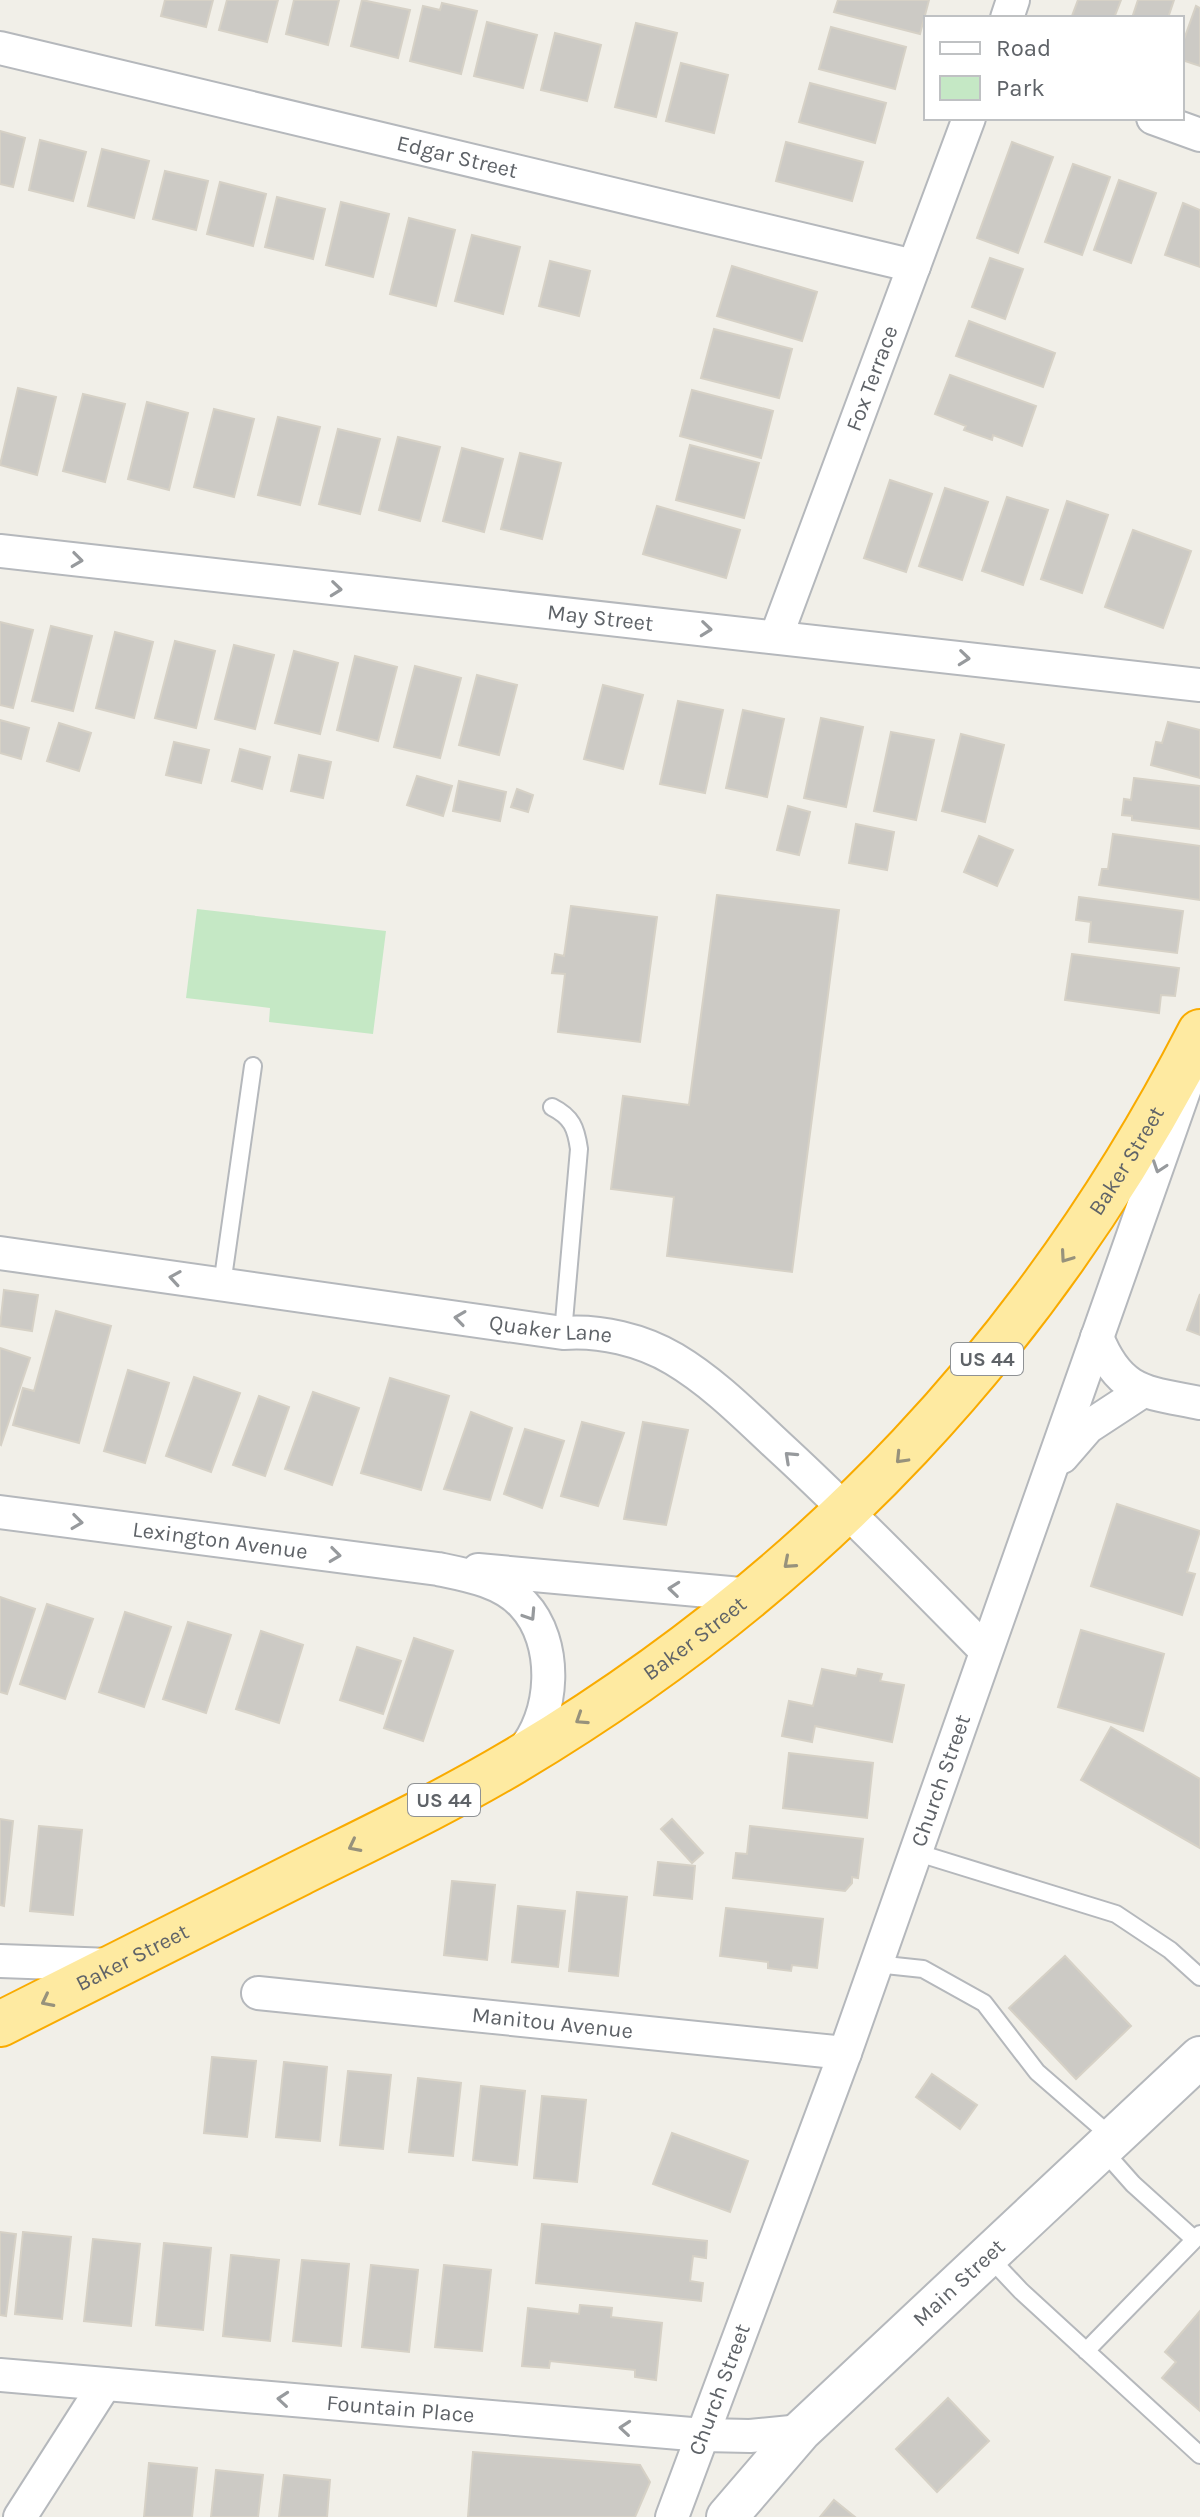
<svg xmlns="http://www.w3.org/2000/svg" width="1200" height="2517" font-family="Karla,sans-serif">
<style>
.green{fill:#c5e8c5}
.building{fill:#cccac5;stroke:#d6d1c6;stroke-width:2}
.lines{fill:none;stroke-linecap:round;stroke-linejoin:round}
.service-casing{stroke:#b5b8bc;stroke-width:20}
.minor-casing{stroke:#b5b8bc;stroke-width:36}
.tertiary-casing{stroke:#b5b8bc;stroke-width:44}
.trunk-casing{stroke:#f9ab00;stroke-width:48}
.service{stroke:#fff;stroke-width:16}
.minor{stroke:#fff;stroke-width:32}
.tertiary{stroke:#fff;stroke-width:40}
.trunk{stroke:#feeaa1;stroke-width:44}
.oneway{stroke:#979a9d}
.oneway2{stroke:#97927c}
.labels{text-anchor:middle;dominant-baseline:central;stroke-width:8;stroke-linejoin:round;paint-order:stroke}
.shield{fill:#fff;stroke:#8f9295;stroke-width:2}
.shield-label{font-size:20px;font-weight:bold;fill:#5f6368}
.street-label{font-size:22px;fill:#5f6368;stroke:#fff}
</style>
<rect width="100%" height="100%" fill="#f1efe8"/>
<path class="green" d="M197,909L386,931L373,1034L269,1022L270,1008L186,998Z"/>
<path class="building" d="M165,0H213L206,27L161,16Z
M227,0H278L267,42L219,30Z
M294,0H339L328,45L286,34Z
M362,0L410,10L398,58L351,46Z
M838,0H929L920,34L834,12Z
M1078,0H1121L1114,18H1078L1072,16Z
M1138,0H1174L1168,18H1132Z
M442,3L477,11L461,74L410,61L423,6L440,10Z
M1196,6L1200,8V66L1182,60V45Z
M487,22L537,35L523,88L474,76Z
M636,23L677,33L656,117L615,107Z
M831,27L906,47L895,89L819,69Z
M555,33L601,45L587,101L541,90Z
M681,63L728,75L714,133L666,121Z
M810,83L886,103L875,143L799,122Z
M0,131L25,138L13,187L0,184Z
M40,140L86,152L73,201L29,190Z
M786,142L863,162L852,201L776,181Z
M1012,142L1053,157L1018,253L977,238Z
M102,149L149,161L134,218L88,206Z
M1073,164L1110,177L1082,255L1045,242Z
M165,171L208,181L196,230L153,219Z
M1119,180L1156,193L1131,263L1094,250Z
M220,182L266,194L253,246L207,234Z
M277,197L325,209L313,259L265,247Z
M341,202L389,214L373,277L326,265Z
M1183,203L1200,210V267L1165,255Z
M409,218L455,230L436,306L390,294Z
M472,235L520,247L503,314L455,301Z
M990,258L1023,269L1005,319L972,307Z
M550,261L590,271L579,316L539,306Z
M732,266L817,292L802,341L717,316Z
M969,321L1055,353L1043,387L956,356Z
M714,329L792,349L779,398L701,378Z
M950,375L1036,406L1022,446L993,435L992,440L964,430L966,426L935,414Z
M18,388L56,397L37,475L0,465Z
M692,390L773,411L761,458L680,436Z
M83,394L125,404L105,482L63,471Z
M147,402L188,413L169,490L128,479Z
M214,409L254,419L234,497L194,487Z
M278,417L320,427L300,505L258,495Z
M338,429L380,439L360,514L319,504Z
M398,437L440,447L420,521L379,510Z
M690,445L759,463L744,518L676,500Z
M462,448L503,459L484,532L443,521Z
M520,453L561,463L542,539L501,529Z
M890,480L932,494L906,572L864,558Z
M945,488L988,502L962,580L919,566Z
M1007,497L1048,510L1023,585L982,571Z
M1067,501L1108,515L1082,593L1041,579Z
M657,506L740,530L726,578L643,554Z
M1133,530L1191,551L1163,628L1105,607Z
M0,622L33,630L13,708L0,705Z
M51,626L92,636L73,711L32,701Z
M115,632L153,642L134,718L96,708Z
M175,641L215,651L196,728L155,718Z
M234,645L274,655L255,729L215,719Z
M294,651L338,663L320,734L275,723Z
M355,656L397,667L378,741L337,730Z
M415,666L461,678L440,758L394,747Z
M477,675L517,685L499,755L459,745Z
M603,685L643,695L623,769L584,759Z
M678,701L723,710L705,793L660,784Z
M743,710L784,719L767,797L726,788Z
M821,718L863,727L846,807L804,798Z
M0,720L29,728L21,759L0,753Z
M1168,722L1200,730V778L1151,765L1156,742L1162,743Z
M59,723L91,733L79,771L47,761Z
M891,732L934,740L916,820L874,811Z
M961,734L1004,745L985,822L942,811Z
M174,742L209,750L201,783L166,775Z
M240,749L270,757L262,789L232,781Z
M299,755L331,762L323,798L291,791Z
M417,776L452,786L443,816L407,805Z
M1134,778L1200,786V829L1132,820V816L1122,815L1124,799L1131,800Z
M459,781L506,792L500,821L453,811Z
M517,789L533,795L528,812L511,807Z
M788,806L810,812L799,855L777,850Z
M856,824L894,832L887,870L849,863Z
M1113,834L1200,846V900L1099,885L1102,869H1108Z
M979,836L1013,850L997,886L964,872Z
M717,895L839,910L792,1272L667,1256L674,1197L611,1189L623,1096L689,1105Z
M1079,897L1183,911L1177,953L1089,942L1091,922L1076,920Z
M571,906L657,917L640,1042L558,1032L565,974L552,973L555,954L564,956Z
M1072,954L1179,968L1175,996L1161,995L1159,1013L1065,1000Z
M4,1290L38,1295L32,1331L0,1326Z
M1200,1294V1335L1187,1330Z
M56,1311L111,1326L79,1443L13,1425L23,1388L34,1391Z
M0,1348L30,1358L1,1445L0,1444Z
M128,1370L169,1383L145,1463L104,1451Z
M194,1377L240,1393L211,1472L166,1456Z
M390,1378L449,1396L421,1490L361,1473Z
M313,1392L359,1408L332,1485L285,1469Z
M259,1396L289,1407L265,1476L233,1465Z
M471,1412L512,1428L490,1500L444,1489Z
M582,1422L624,1433L598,1506L561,1496Z
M643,1422L688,1430L666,1525L624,1519Z
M525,1429L564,1441L542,1508L504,1494Z
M1117,1504L1200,1531L1187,1572L1195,1574L1182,1615L1091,1586Z
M0,1597L35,1609L7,1694L0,1692Z
M47,1604L93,1619L65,1699L20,1684Z
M125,1612L171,1627L144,1707L99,1692Z
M188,1622L231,1635L206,1713L163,1699Z
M1081,1630L1164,1654L1143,1731L1058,1707Z
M261,1631L303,1645L279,1723L236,1709Z
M414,1638L453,1651L423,1741L384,1728Z
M357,1647L401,1661L383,1714L340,1700Z
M822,1669L856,1676L858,1669L882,1674L880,1681L904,1685L892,1742L815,1726L812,1742L782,1736L789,1701L813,1706Z
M1111,1727L1200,1779V1848L1081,1780Z
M789,1753L873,1763L867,1818L783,1808Z
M0,1819L13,1821L4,1906L0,1905Z
M672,1819L703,1853L692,1863L661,1829Z
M39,1826L82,1830L73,1915L30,1911Z
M750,1826L863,1839L858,1878L852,1877V1883L845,1891L733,1878L736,1853L747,1854Z
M658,1862L695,1866L692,1899L654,1895Z
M452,1881L495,1885L487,1960L444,1955Z
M577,1892L627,1897L618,1976L569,1971Z
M518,1906L565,1911L558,1967L512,1962Z
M726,1908L823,1919L817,1968L792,1965L791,1971L768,1968V1962L720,1956Z
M1065,1956L1131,2026L1076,2079L1009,2008Z
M212,2057L256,2061L247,2137L204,2133Z
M284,2062L327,2067L320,2141L276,2137Z
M348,2071L391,2075L383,2149L340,2145Z
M932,2074L977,2105L960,2129L916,2097Z
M418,2078L461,2083L453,2156L409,2152Z
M481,2086L525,2091L517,2165L473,2160Z
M542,2096L586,2100L577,2182L534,2178Z
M672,2133L748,2161L730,2212L653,2184Z
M542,2224L707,2241L706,2258L693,2256L690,2281L703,2283L701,2301L536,2283Z
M0,2232L16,2234L6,2316L0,2315Z
M23,2232L71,2237L62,2319L15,2314Z
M93,2239L140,2244L131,2326L84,2321Z
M164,2243L211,2248L203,2330L156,2325Z
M231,2255L279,2260L270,2341L223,2336Z
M302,2260L349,2264L341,2346L293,2341Z
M371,2265L418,2270L409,2352L362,2347Z
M444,2265L491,2270L482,2351L435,2347Z
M580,2305L612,2308L611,2317L662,2323L656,2380L635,2377V2370L550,2361L549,2368L522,2366L528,2308L579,2314Z
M1200,2311V2411L1162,2378L1176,2362L1165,2352Z
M948,2398L989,2441L937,2492L896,2449Z
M473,2452L640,2465L650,2482L635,2517H468Z
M149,2463L197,2468L192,2517H144Z
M216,2470L263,2475L258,2517H211Z
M284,2475L330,2480L327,2517H279Z
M834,2500L855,2517H820Z"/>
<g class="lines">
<g class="service-casing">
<path id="service" d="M552,1107C572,1117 576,1128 579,1149L563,1333
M222,1285L253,1066
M915,1852L1116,1914L1170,1950L1200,1977
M876,1964L923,1969L984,2003L1037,2072L1113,2138
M1102,2149L1133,2184L1194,2239
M988,2256L1021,2291L1200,2455
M1086,2351L1200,2234"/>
</g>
<g class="minor-casing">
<g id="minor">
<path d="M1007,18L1013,0"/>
<path id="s1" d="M0,48L914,266"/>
<path d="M1153,118L1200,135"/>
<path id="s2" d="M0,551L1200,685"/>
<path id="s3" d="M776,637L969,118"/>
<path id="s4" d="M0,1253L563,1333C600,1330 642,1340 674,1359C716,1384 750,1420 786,1453C854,1516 920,1584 985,1650"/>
<path d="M1097,1337C1120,1394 1146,1392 1200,1403"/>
<path d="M1062,1457L1088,1427L1143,1391"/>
<path id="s5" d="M0,1512L438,1569C467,1575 502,1581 523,1604C559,1642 555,1716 521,1753"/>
<path d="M478,1570L752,1595"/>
<path d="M0,1961L112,1965"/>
<path id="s6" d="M258,1993L845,2053"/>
<path id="s7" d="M0,2375L703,2435L750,2436L801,2431"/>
<path d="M20,2517L105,2384"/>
<path id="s8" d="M672,2517L845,2053L1186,1085"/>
</g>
</g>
<g class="tertiary-casing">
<g id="tertiary">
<path id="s9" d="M727,2517L801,2431L1200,2057"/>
</g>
</g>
<g class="trunk-casing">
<g id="trunk">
<path id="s10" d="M0,2024C100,1974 200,1924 300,1873C372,1837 444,1803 513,1762C814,1583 1040,1343 1200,1032"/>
</g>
</g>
<use href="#service" class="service"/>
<use href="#minor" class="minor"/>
<use href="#tertiary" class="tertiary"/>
<use href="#trunk" class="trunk"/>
</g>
<defs><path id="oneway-chevron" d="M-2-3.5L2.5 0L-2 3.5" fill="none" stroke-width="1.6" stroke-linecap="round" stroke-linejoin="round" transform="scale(2)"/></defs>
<g class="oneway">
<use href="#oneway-chevron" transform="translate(77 560) rotate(7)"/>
<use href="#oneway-chevron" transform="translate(336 589) rotate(6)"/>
<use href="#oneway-chevron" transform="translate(706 629) rotate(6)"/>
<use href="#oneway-chevron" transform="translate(964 658) rotate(6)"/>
<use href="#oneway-chevron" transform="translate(1159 1167) rotate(109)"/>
<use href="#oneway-chevron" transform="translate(175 1278) rotate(-171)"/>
<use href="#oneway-chevron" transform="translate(460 1318) rotate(-172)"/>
<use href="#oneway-chevron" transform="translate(790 1457) rotate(-137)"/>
<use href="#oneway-chevron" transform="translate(77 1522) rotate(7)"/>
<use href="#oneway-chevron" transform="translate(335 1555) rotate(7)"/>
<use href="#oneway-chevron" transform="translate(674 1589) rotate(-174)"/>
<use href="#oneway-chevron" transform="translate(530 1615) rotate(57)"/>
<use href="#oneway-chevron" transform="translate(283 2399) rotate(-175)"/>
<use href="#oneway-chevron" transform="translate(625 2428) rotate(-175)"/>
</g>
<g class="oneway2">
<use href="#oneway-chevron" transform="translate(1066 1257) rotate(125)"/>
<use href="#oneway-chevron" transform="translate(901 1458) rotate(134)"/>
<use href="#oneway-chevron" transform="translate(789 1563) rotate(139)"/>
<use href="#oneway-chevron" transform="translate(581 1719) rotate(147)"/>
<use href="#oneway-chevron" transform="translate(354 1846) rotate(153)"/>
<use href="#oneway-chevron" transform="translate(47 2001) rotate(153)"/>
</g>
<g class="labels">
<g class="shield">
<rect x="951" y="1343" width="72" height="32" rx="6"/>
<rect x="408" y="1784" width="72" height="32" rx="6"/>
</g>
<g class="shield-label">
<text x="987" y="1359">US 44</text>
<text x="444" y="1800">US 44</text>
</g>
<g class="street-label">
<text stroke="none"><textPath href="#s1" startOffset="470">Edgar Street</textPath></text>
<text stroke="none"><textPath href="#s3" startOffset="276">Fox Terrace</textPath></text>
<text stroke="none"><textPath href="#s2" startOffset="604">May Street</textPath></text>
<text stroke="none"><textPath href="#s10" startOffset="1444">Baker Street</textPath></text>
<text stroke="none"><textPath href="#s4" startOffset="556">Quaker Lane</textPath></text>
<text stroke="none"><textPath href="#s5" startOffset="222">Lexington Avenue</textPath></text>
<text stroke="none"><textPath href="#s10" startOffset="796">Baker Street</textPath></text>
<text stroke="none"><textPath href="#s8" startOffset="784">Church Street</textPath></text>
<text stroke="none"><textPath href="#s10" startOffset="148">Baker Street</textPath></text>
<text stroke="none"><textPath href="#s6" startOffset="296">Manitou Avenue</textPath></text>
<text stroke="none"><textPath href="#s9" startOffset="330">Main Street</textPath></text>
<text stroke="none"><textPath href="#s8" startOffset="136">Church Street</textPath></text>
<text stroke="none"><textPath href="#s7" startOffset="402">Fountain Place</textPath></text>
</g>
</g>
<rect x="924" y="16" width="260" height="104" fill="#ffffff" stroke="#bfc1c3" stroke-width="2"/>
<rect x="940" y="42" width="40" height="12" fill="#ffffff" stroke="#bfc1c3" stroke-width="2"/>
<text x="996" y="56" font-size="24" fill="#5f6368">Road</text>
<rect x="940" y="76" width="40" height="24" fill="#c5e8c5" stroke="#bfc1c3" stroke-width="2"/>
<text x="996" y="96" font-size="24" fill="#5f6368">Park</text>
</svg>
